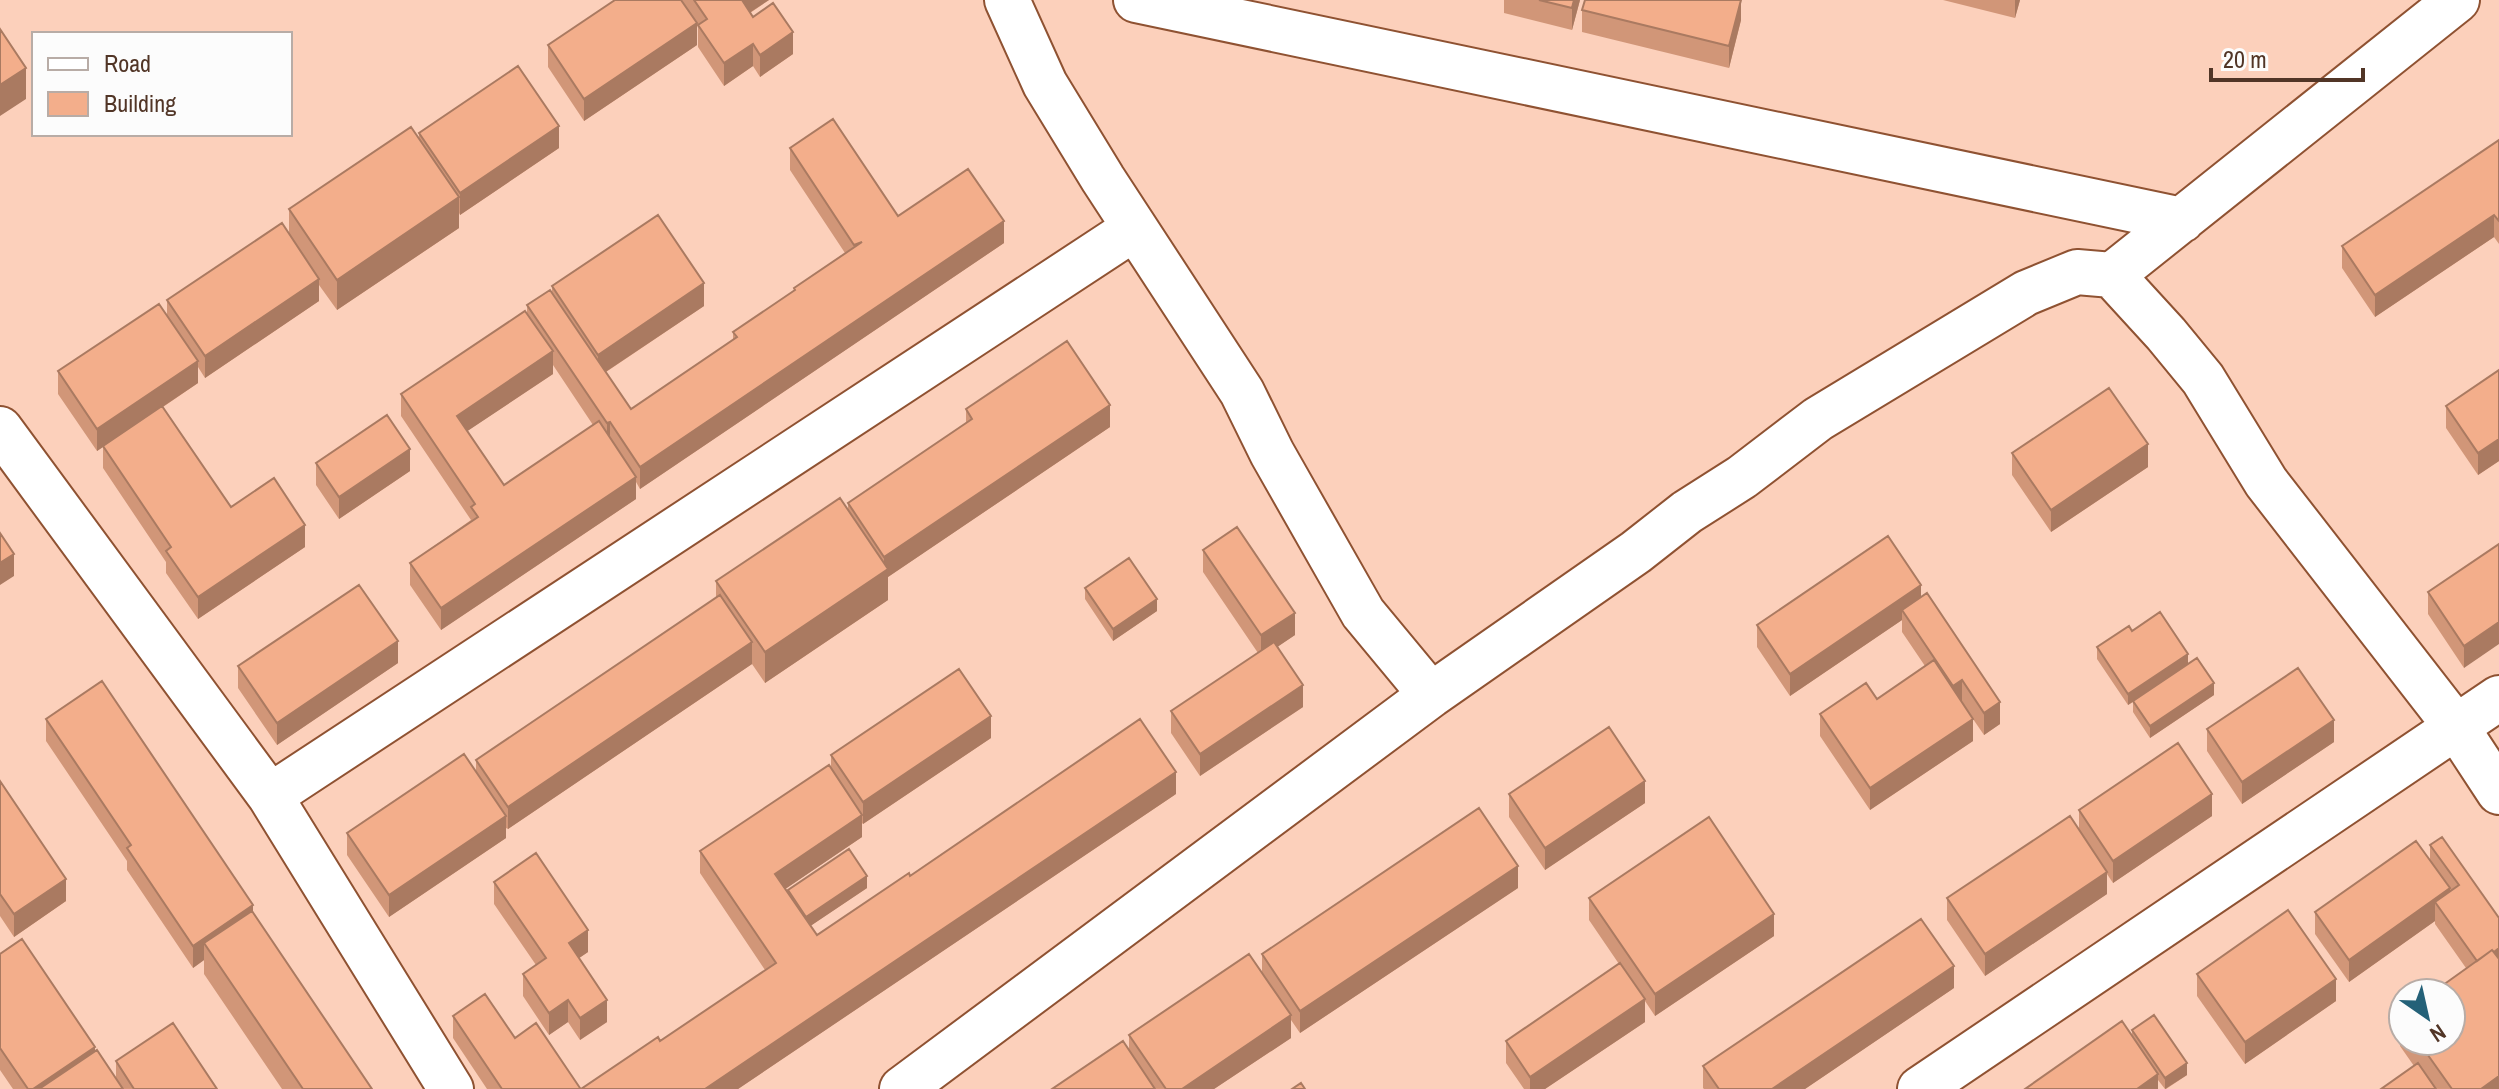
<svg xmlns="http://www.w3.org/2000/svg" width="2499" height="1089" font-family="'Archivo Narrow',sans-serif">
<style>
.lines{fill:none;stroke-linecap:round;stroke-linejoin:round}
.minor-casing{stroke:#8f5232;stroke-width:48}
.minor{stroke:#fff;stroke-width:44}
.wall{fill:#d19678;fill-rule:evenodd}
.shaded-wall{fill:#aa7a61}
.building{fill:#f3ae8b;stroke:#aa7a61;stroke-width:2}
</style>
<rect width="100%" height="100%" fill="#fcd0bb"/>
<g class="lines">
<g class="minor-casing">
<path id="minor" d="M1007,0L1045,84L1103,179L1242,392L1272,453L1363,613L1431,695
M1136,0L2182,220
M2112,275L2457,0
M0,429L270,796L451,1089
M270,796L1135,228
M902,1089L1431,695L1636,552L1687,512L1742,477L1818,419L2026,293L2077,272L2112,275L2166,334L2203,379L2266,482L2457,728L2499,792
M1920,1089L2499,698"/>
</g>
<use href="#minor" class="minor"/>
</g>
<path class="wall" d="M615,0H769L750,13L753,17L793,54L760,77L753,66L724,86L698,47V28L697,25V45L584,121L548,67V45Z
M1504,0H1580L1572,30L1504,13Z
M1943,0H2020L2015,18Z
M1582,10L1741,20L1729,68L1582,32Z
M419,133L559,148L460,215L459,213V228L337,310L319,285V301L205,378L198,367V383L163,407L231,507L305,547L198,619L166,573V562L103,468V447L97,451L58,394V371L167,316V300L289,234V209L419,139Z
M2499,140V244L2494,237L2375,317L2342,268V246Z
M790,148L898,216L1004,243L640,489L636,482V499L441,630L410,585V563L471,520L401,416V394L527,314V305L552,292V286L704,306L606,372L631,409L733,340V332L794,291V288L845,253L790,170ZM553,365L593,425L504,485L467,431L553,374Z
M2499,370V461L2478,475L2446,428V406Z
M966,409L1110,427L888,577V600L765,683L752,664L508,829L506,828V838L389,917L347,855V833L476,771V760L716,598V581L848,509V503L966,424Z
M2012,453L2148,467L2051,532L2012,475Z
M316,463L410,471L339,519L316,485Z
M2499,544L2464,668L2428,614V592Z
M1203,550L1295,635L1278,646L1303,707L1200,776L1171,733V711L1258,653L1203,572Z
M1085,588L1157,611L1113,641L1085,599Z
M1921,597L2000,724L1984,735L1962,703L1973,741L1870,810L1820,736V714L1877,699L1925,666L1902,632V620L1790,696L1757,647V625Z
M2132,631L2188,664L2214,695L2150,738L2133,712V702L2128,705L2097,659V647Z
M398,663L277,745L238,688V666Z
M46,719L253,913L372,1089H282L204,974V960L193,968L127,870V861L46,741Z
M2207,729L2334,742L2242,804L2207,751Z
M991,738L863,824L862,823V837L785,889L788,893V890L867,888L810,926L817,935L910,876L1176,794L738,1089H581L660,1041L765,970L700,873V851L831,769V755Z
M0,781L66,901L14,937L0,916Z
M1509,794L1645,803L1545,870L1509,817Z
M2079,810L2212,816L2113,883L2107,874V894L1985,976L1947,920V898L2079,830Z
M2430,845L2499,918V1089H2381L2414,1066L2400,1046V1015L2403,1013V1041H2451L2466,968L2435,924V921L2349,982L2315,934V912L2430,860Z
M494,882L588,952L579,958L607,1022L580,1040L568,1022L549,1035L523,996V974L536,965L494,904Z
M1518,888L1300,1033L1291,1020V1038L1214,1089H1052L1129,1051V1035L1262,972V954Z
M1589,898L1774,936L1655,1016L1645,1001V1022L1545,1089H1524L1506,1063V1041L1619,964L1589,920Z
M0,954L95,1051L116,1078V1061L217,1089H13L0,1070Z
M2197,974L2336,1001L2245,1064L2197,996Z
M1954,988L1805,1089H1704L1703,1088V1066Z
M453,1016L515,1038L580,1089H487L453,1038Z
M2132,1030L2187,1075L2166,1089H2165L2158,1080V1089L2132,1036Z"/>
<path class="shaded-wall" d="M740,0H769L740,19Z
M1574,0H1580L1572,30V8Z
M1741,0V20L1729,68V46Z
M2015,0H2020L2015,18Z
M697,23V45L584,121V99Z
M793,32V54L760,77V55Z
M753,44V66L724,86V63Z
M26,68V99L0,116V85Z
M559,126V148L460,215V193Z
M459,197V228L337,310V280Z
M2494,215V237L2375,317V295Z
M1004,221V243L640,489V467Z
M319,279V301L205,378V356Z
M704,283V306L598,377V355Z
M553,351V374L457,438V416Z
M198,361V383L97,451V429Z
M1110,405V427L888,577V600L765,683V652L884,572V557Z
M610,422V444L607,446V423Z
M2499,439V461L2478,475V453Z
M2148,444V467L2051,532V510Z
M410,449V471L339,519V497Z
M636,477V499L441,630V608Z
M305,525V547L198,619V597Z
M14,554V576L0,585V563Z
M1921,585V607L1902,610V620L1790,696V674Z
M1157,599V611L1113,641V629Z
M1295,613V635L1261,658V635Z
M2499,622V644L2464,668V646Z
M398,641V663L277,745V723Z
M752,642V664L508,829V807Z
M2188,654V665L2128,705V694Z
M1962,680V702L1953,709V686Z
M2214,683V695L2150,738V726Z
M1303,685V707L1200,776V754Z
M2000,702V724L1984,735V713Z
M991,716V738L863,824V802Z
M1973,719V741L1870,810V788Z
M2334,720V742L2242,804V782Z
M1176,772V794L738,1089H705Z
M1645,781V803L1545,870V848Z
M2212,794V816L2113,883V861Z
M862,815V837L775,896V874Z
M506,816V838L389,917V895Z
M1518,866V888L1300,1033V1011Z
M2107,872V894L1985,976V954Z
M867,876V888L806,929V917Z
M66,879V901L14,937V914Z
M2450,888V910L2435,902V921L2349,982V960Z
M253,905V927L204,943V960L193,968V946Z
M1774,914V936L1655,1016V994Z
M588,930V952L569,965V943Z
M2499,948V970L2478,963Z
M1954,966V988L1805,1089H1772Z
M2336,979V1001L2245,1064V1042Z
M1645,999V1022L1545,1089H1530V1077Z
M568,1000V1022L549,1035V1013Z
M607,1000V1022L580,1040V1018Z
M1291,1015V1038L1214,1089H1182Z
M95,1047V1069L39,1089H33Z
M2187,1063V1075L2165,1089V1078Z
M2158,1074V1089H2137Z
M2499,1076V1089H2481Z"/>
<path class="building" d="M615,0H681L697,23L584,99L548,45Z
M694,0H742L753,17L773,3L793,32L760,55L753,44L724,63L698,25L707,19Z
M1539,0H1574L1572,8Z
M1585,0H1741L1729,46L1582,10Z
M0,29L26,68L0,85Z
M518,66L559,126L460,193L419,133Z
M833,119L898,216L968,169L1004,221L640,467L610,422L607,423L527,305L550,290L631,409L737,337L733,332L795,290L794,288L862,242L854,245L790,148Z
M411,127L459,197L337,280L289,209Z
M2499,140V221L2494,215L2375,295L2342,246Z
M658,215L704,283L598,355L552,286Z
M282,223L319,279L205,356L167,300Z
M159,304L198,361L97,429L58,371Z
M525,311L553,351L457,416L504,485L599,421L636,477L441,608L410,563L478,517L471,507L475,504L401,394Z
M1067,341L1110,405L884,557L848,503L972,419L966,409Z
M2499,370V439L2478,453L2446,406Z
M2109,388L2148,444L2051,510L2012,453Z
M162,406L231,507L274,478L305,525L198,597L166,551L171,547L103,446Z
M387,415L410,449L339,497L316,463Z
M840,498L888,569L765,652L716,581Z
M1237,527L1295,613L1261,635L1203,550Z
M0,533L14,554L0,563Z
M1888,536L1921,585L1790,674L1757,625Z
M2499,544V622L2464,646L2428,592Z
M1129,558L1157,599L1113,629L1085,588Z
M359,585L398,641L277,723L238,666Z
M1927,593L2000,702L1984,713L1962,680L1953,686L1902,610Z
M720,595L752,642L508,807L476,760Z
M2160,612L2188,654L2128,694L2097,647L2129,626L2132,631Z
M1274,642L1303,685L1200,754L1171,711Z
M2197,658L2214,683L2150,726L2133,701Z
M1934,660L1973,719L1870,788L1820,714L1866,683L1877,699Z
M2298,668L2334,720L2242,782L2207,729Z
M959,669L991,716L863,802L831,755Z
M102,681L253,905L193,946L127,848L131,845L46,719Z
M1140,719L1176,772L705,1089H581L658,1037L660,1041L776,963L700,851L829,765L862,815L775,874L817,935L909,873L910,876Z
M1609,727L1645,781L1545,848L1509,794Z
M2178,743L2212,794L2113,861L2079,810Z
M464,754L506,816L389,895L347,833Z
M0,781L66,879L14,914L0,894Z
M1479,808L1518,866L1300,1011L1262,954Z
M2070,816L2107,872L1985,954L1947,898Z
M1709,817L1774,914L1655,994L1589,898Z
M2442,837L2499,918V948L2494,952L2492,950L2477,961L2435,902L2459,885L2430,845Z
M2416,841L2450,888L2349,960L2315,912Z
M849,849L867,876L806,917L788,890Z
M536,853L588,930L569,943L607,1000L580,1018L568,1000L549,1013L523,974L546,958L494,882Z
M2288,910L2336,979L2245,1042L2197,974Z
M252,911L372,1089H303L204,943Z
M1921,919L1954,966L1772,1089H1719L1703,1066Z
M22,939L95,1047L33,1089H28L0,1048V954Z
M2492,950L2499,959V1076L2481,1089H2452L2418,1041H2451V993H2432Z
M1249,954L1291,1015L1182,1089H1166L1129,1035Z
M1620,963L1645,999L1530,1077L1506,1041Z
M485,994L515,1038L536,1023L580,1088L578,1089H502L453,1016Z
M2154,1015L2187,1063L2165,1078L2132,1030Z
M2122,1021L2158,1074L2137,1089H2025Z
M173,1023L217,1089H134L116,1061Z
M1123,1041L1155,1089H1052Z
M97,1050L123,1089H39Z
M2418,1063L2436,1089H2381Z
M1301,1083L1305,1089H1292Z"/>
<rect x="32" y="32" width="260" height="104" fill="#fcfcfc" stroke="#b8aca6" stroke-width="2"/>
<rect x="48" y="58" width="40" height="12" fill="#ffffff" stroke="#b8aca6" stroke-width="2"/>
<text x="104" y="72" font-size="24" fill="#513526">Road</text>
<rect x="48" y="92" width="40" height="24" fill="#f3ae8b" stroke="#b8aca6" stroke-width="2"/>
<text x="104" y="112" font-size="24" fill="#513526">Building</text>
<g transform="translate(2427 1017) rotate(146)"><circle r="38" fill="#fcfcfc" stroke="#b8aca6" stroke-width="2"/>
<path d="M0-6L14 30L0 20L-14 30Z" fill="#246178"/>
<text y="-12" font-size="22" font-weight="bold" text-anchor="middle" fill="#513526">N</text>
</g>
<path d="M2211 68v12h152v-12" fill="none" stroke="#513526" stroke-width="4"/>
<text x="2223" y="68" font-size="24" fill="#513526" stroke="#fcfcfc" stroke-width="6" paint-order="stroke">20 m</text>
</svg>
